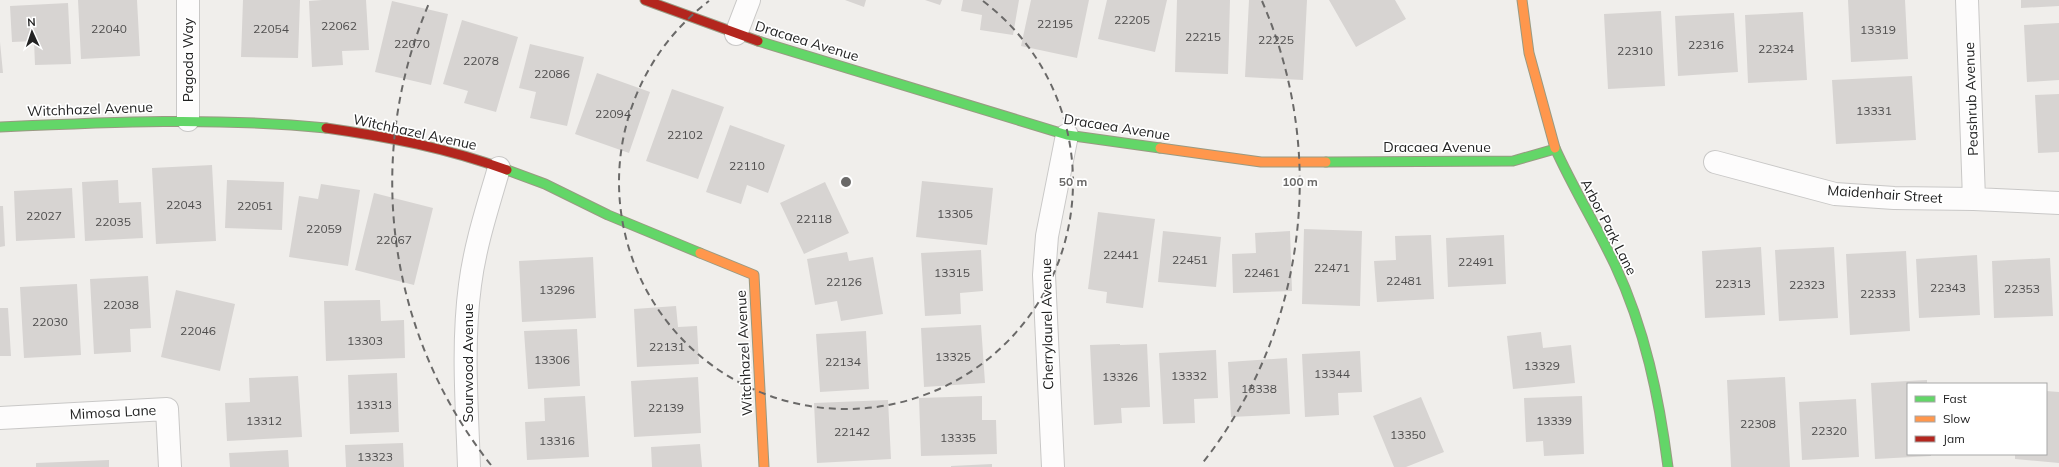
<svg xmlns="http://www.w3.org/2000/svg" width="2059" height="467" font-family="Mulish,sans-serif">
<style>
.building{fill:#d7d4d2}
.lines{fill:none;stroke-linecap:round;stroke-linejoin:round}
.street-casing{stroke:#c9c8c7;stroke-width:24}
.fast-casing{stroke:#999a82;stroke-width:11}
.slow-casing{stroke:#999a82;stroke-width:11}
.jam-casing{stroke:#999a82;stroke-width:11}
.street{stroke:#fdfcfc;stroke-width:22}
.fast{stroke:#63d668;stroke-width:9}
.slow{stroke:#ff974d;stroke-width:9}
.jam{stroke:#b3261e;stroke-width:9}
.ring{fill:none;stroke:#6a6968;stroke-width:2;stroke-dasharray:7 5}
.labels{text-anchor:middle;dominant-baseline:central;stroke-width:3.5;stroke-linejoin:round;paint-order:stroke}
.number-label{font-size:12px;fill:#4f4e4e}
.street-label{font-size:14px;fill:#222;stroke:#fff}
.centre{fill:#6a6968;stroke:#fff;stroke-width:2}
.ring-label{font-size:12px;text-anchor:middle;font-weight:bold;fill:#6a6968;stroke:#fff;stroke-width:3.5;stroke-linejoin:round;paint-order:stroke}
</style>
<rect width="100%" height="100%" fill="#f0eeeb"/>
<path class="building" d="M78,0H137L140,56L81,59Z
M243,0H300L298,58L241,57Z
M322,0H366L369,50L342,51L343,65L312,67L309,1Z
M845,0H866L864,7Z
M925,0H942L940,5Z
M963,0H1019L1013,35L980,30L982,15L961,11Z
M1031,0H1089L1077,58L1021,46Z
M1107,0H1167L1155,52L1098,39Z
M1177,0H1230L1228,74L1175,72Z
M1249,0H1307L1303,80L1245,77Z
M1329,0H1395L1406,19L1356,47Z
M1848,0H1905L1908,59L1851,62Z
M2021,0H2059V6L2021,8Z
M392,1L448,14L431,85L375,72Z
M68,3L71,64L35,65L34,41L12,42L10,6Z
M1661,11L1665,86L1608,89L1604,14Z
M1803,12L1807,80L1748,83L1745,15Z
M1734,13L1738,72L1678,76L1675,16Z
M462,20L518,37L496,112L464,103L468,91L443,84Z
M2059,23V80L2027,82L2024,25Z
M0,42L3,73H0Z
M530,44L584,57L567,126L530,118L536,92L519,88Z
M597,73L650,92L629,153L575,134Z
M1912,76L1916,140L1836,144L1832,80Z
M672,89L724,107L698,179L646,161Z
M2059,94V152L2038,153L2035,95Z
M730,125L785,145L768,193L747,185L741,204L706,192Z
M212,165L216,241L156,244L152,168Z
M118,180L119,203L141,202L143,238L85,241L82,182Z
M227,180L284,182L282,230L225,228Z
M922,181L993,188L987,245L916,237Z
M825,182L849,233L804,254L780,203Z
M321,184L360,190L348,266L289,257L299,196L318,199Z
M72,188L75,238L16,241L14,191Z
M374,193L433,208L414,285L355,270Z
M0,206H3L5,246L0,247Z
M1098,212L1155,219L1143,308L1106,303L1107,292L1088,289Z
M1304,229L1362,231L1360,306L1302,304Z
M1163,231L1221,237L1216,287L1158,282Z
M1290,231L1292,291L1233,293L1232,254L1256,253L1255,233Z
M1431,235L1434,299L1377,302L1374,261L1396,260L1395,236Z
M1504,235L1506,284L1448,287L1446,238Z
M1761,247L1765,315L1705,318L1702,251Z
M1834,247L1838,318L1779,321L1775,250Z
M981,250L983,291L960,293L961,314L925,316L921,253Z
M1906,251L1910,331L1850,335L1846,254Z
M847,252L849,261L873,257L883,314L841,321L837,301L815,305L807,259Z
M1977,255L1980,315L1919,318L1916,259Z
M593,257L596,318L522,322L519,261Z
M2050,258L2053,316L1994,318L1992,261Z
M148,276L151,328L130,329L131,352L94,354L90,279Z
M77,284L81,355L24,358L20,287Z
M176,290L235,304L220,371L161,357Z
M380,300L381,321L404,320L405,358L326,361L324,301Z
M676,306L678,327L697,326L699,364L637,367L634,309Z
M0,308H8L11,356H0Z
M981,325L985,383L924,387L921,328Z
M577,329L580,386L528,389L524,331Z
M866,331L869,389L820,392L816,334Z
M1541,332L1543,348L1571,345L1575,383L1513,389L1507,336Z
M1120,344V345L1147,344L1150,407L1121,408L1122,423L1094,425L1090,345Z
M1216,350L1218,398L1194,399L1195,423L1163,424L1159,353Z
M1360,351L1362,392L1338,393L1339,415L1305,417L1302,354Z
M1287,358L1290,414L1231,417L1228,362Z
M397,373L399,432L350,434L348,375Z
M298,376L302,437L227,441L225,403L250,402L249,378Z
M698,377L701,433L634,437L631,381Z
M1785,377L1790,467H1731L1727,380Z
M1927,380V384H1908V454H1931V456L1875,459L1871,383Z
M2046,391L2059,392V463L2015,459V454H2046Z
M585,396L589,457L527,460L525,422L545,421L544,398Z
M982,396V420H996L997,454L921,456L919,398Z
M1582,396L1584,454L1544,456L1543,441L1526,442L1524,398Z
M1421,397L1444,452L1406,467H1394L1373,416Z
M1856,399L1859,457L1802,460L1799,402Z
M888,400L891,459L817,463L814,403Z
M403,443L404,467H346L345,445Z
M700,444L702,467H652L651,447Z
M288,450L289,467H230L229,453Z
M109,460V467H36V463Z
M992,464V467H951V466Z"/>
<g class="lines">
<g class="street-casing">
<path id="street" d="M188,0V120
M1967,0L1974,199
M736,34L749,0
M1715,162L1835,194L1894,198L1974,199L2059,203
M0,418L167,409L170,467
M469,467C467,407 462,345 470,285C475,245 488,206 499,168
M1053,467L1044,275L1047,236L1067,135"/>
</g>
<g class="fast-casing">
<path id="fast" d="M758,41L1067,135L1160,148
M0,127C109,122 218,117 326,128
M1555,148C1573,188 1596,225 1615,265C1645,329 1659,397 1668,467
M1326,162L1513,161L1555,149
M507,170L545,184L608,215L700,253"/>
</g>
<g class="slow-casing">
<path id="slow" d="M1522,0L1529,53L1555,148
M1160,148L1261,162H1326
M700,253L754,275L764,467"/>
</g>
<g class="jam-casing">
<path id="jam" d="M645,0L758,41
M326,128C389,137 447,148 507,170"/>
</g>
<use href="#street" class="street"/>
<use href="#fast" class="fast"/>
<use href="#slow" class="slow"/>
<use href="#jam" class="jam"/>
</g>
<g class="ring">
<path d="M983 1A227 227 0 1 1 709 1"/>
<path d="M491 465A454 454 0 0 1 430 1M1262 1A454 454 0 0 1 1201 465"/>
</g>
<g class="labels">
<g class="number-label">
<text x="1132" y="19">22205</text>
<text x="1055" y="23">22195</text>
<text x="339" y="25">22062</text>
<text x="109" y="28">22040</text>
<text x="271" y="28">22054</text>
<text x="1878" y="29">13319</text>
<text x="1203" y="36">22215</text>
<text x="1276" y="39">22225</text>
<text x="412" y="43">22070</text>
<text x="1706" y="44">22316</text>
<text x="1776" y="48">22324</text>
<text x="1635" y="50">22310</text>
<text x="481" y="60">22078</text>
<text x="552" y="73">22086</text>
<text x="1874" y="110">13331</text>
<text x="613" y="113">22094</text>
<text x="685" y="134">22102</text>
<text x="747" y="165">22110</text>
<text x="184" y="204">22043</text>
<text x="255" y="205">22051</text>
<text x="955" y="213">13305</text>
<text x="44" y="215">22027</text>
<text x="814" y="218">22118</text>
<text x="113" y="221">22035</text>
<text x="324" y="228">22059</text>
<text x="394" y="239">22067</text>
<text x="1121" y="254">22441</text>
<text x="1190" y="259">22451</text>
<text x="1476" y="261">22491</text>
<text x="1332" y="267">22471</text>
<text x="952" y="272">13315</text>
<text x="1262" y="272">22461</text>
<text x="1404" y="280">22481</text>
<text x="844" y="281">22126</text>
<text x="1733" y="283">22313</text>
<text x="1807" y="284">22323</text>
<text x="1948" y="287">22343</text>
<text x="2022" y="288">22353</text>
<text x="557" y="289">13296</text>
<text x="1878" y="293">22333</text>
<text x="121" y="304">22038</text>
<text x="50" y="321">22030</text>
<text x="198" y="330">22046</text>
<text x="365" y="340">13303</text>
<text x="667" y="346">22131</text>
<text x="953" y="356">13325</text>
<text x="552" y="359">13306</text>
<text x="843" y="361">22134</text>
<text x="1542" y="365">13329</text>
<text x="1332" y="373">13344</text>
<text x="1189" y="375">13332</text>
<text x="1120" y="376">13326</text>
<text x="1259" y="388">13338</text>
<text x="374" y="404">13313</text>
<text x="666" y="407">22139</text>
<text x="264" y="420">13312</text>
<text x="1554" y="420">13339</text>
<text x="1758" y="423">22308</text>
<text x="1829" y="430">22320</text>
<text x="852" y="431">22142</text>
<text x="1408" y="434">13350</text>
<text x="958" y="437">13335</text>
<text x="557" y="440">13316</text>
<text x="375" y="456">13323</text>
</g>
<g class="street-label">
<text transform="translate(807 41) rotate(17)">Dracaea Avenue</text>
<text transform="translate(188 60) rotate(-90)">Pagoda Way</text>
<text transform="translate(1971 99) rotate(-92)">Peashrub Avenue</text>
<text transform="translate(90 109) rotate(-2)">Witchhazel Avenue</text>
<text transform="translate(1117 127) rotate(9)">Dracaea Avenue</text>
<text transform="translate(415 132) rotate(12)">Witchhazel Avenue</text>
<text x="1437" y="147">Dracaea Avenue</text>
<text transform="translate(1885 194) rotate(4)">Maidenhair Street</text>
<text transform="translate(1609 227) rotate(63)">Arbor Park Lane</text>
<text transform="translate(1047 324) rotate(-91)">Cherrylaurel Avenue</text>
<text transform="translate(744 353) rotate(-93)">Witchhazel Avenue</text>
<text transform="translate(468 363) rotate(-90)">Sourwood Avenue</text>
<text transform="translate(113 412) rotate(-3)">Mimosa Lane</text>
</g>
</g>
<circle cx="846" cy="182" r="6" class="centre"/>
<g class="ring-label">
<text x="1073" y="186">50 m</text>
<text x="1300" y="186">100 m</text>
</g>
<rect x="1907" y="383" width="140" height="72" fill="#ffffff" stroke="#a7a7a7"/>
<rect x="1915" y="396" width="20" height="6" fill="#63d668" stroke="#a7a7a7"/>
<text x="1943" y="403" font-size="12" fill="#222222">Fast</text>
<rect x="1915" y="416" width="20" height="6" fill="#ff974d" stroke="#a7a7a7"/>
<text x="1943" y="423" font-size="12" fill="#222222">Slow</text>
<rect x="1915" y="436" width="20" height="6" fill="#b3261e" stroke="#a7a7a7"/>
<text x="1943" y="443" font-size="12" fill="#222222">Jam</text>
<g transform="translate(32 32) rotate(357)" stroke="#ffffff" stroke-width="3" paint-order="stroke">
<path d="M0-3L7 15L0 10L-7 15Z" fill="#222222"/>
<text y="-6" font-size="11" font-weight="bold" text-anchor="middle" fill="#222222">N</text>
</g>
</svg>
